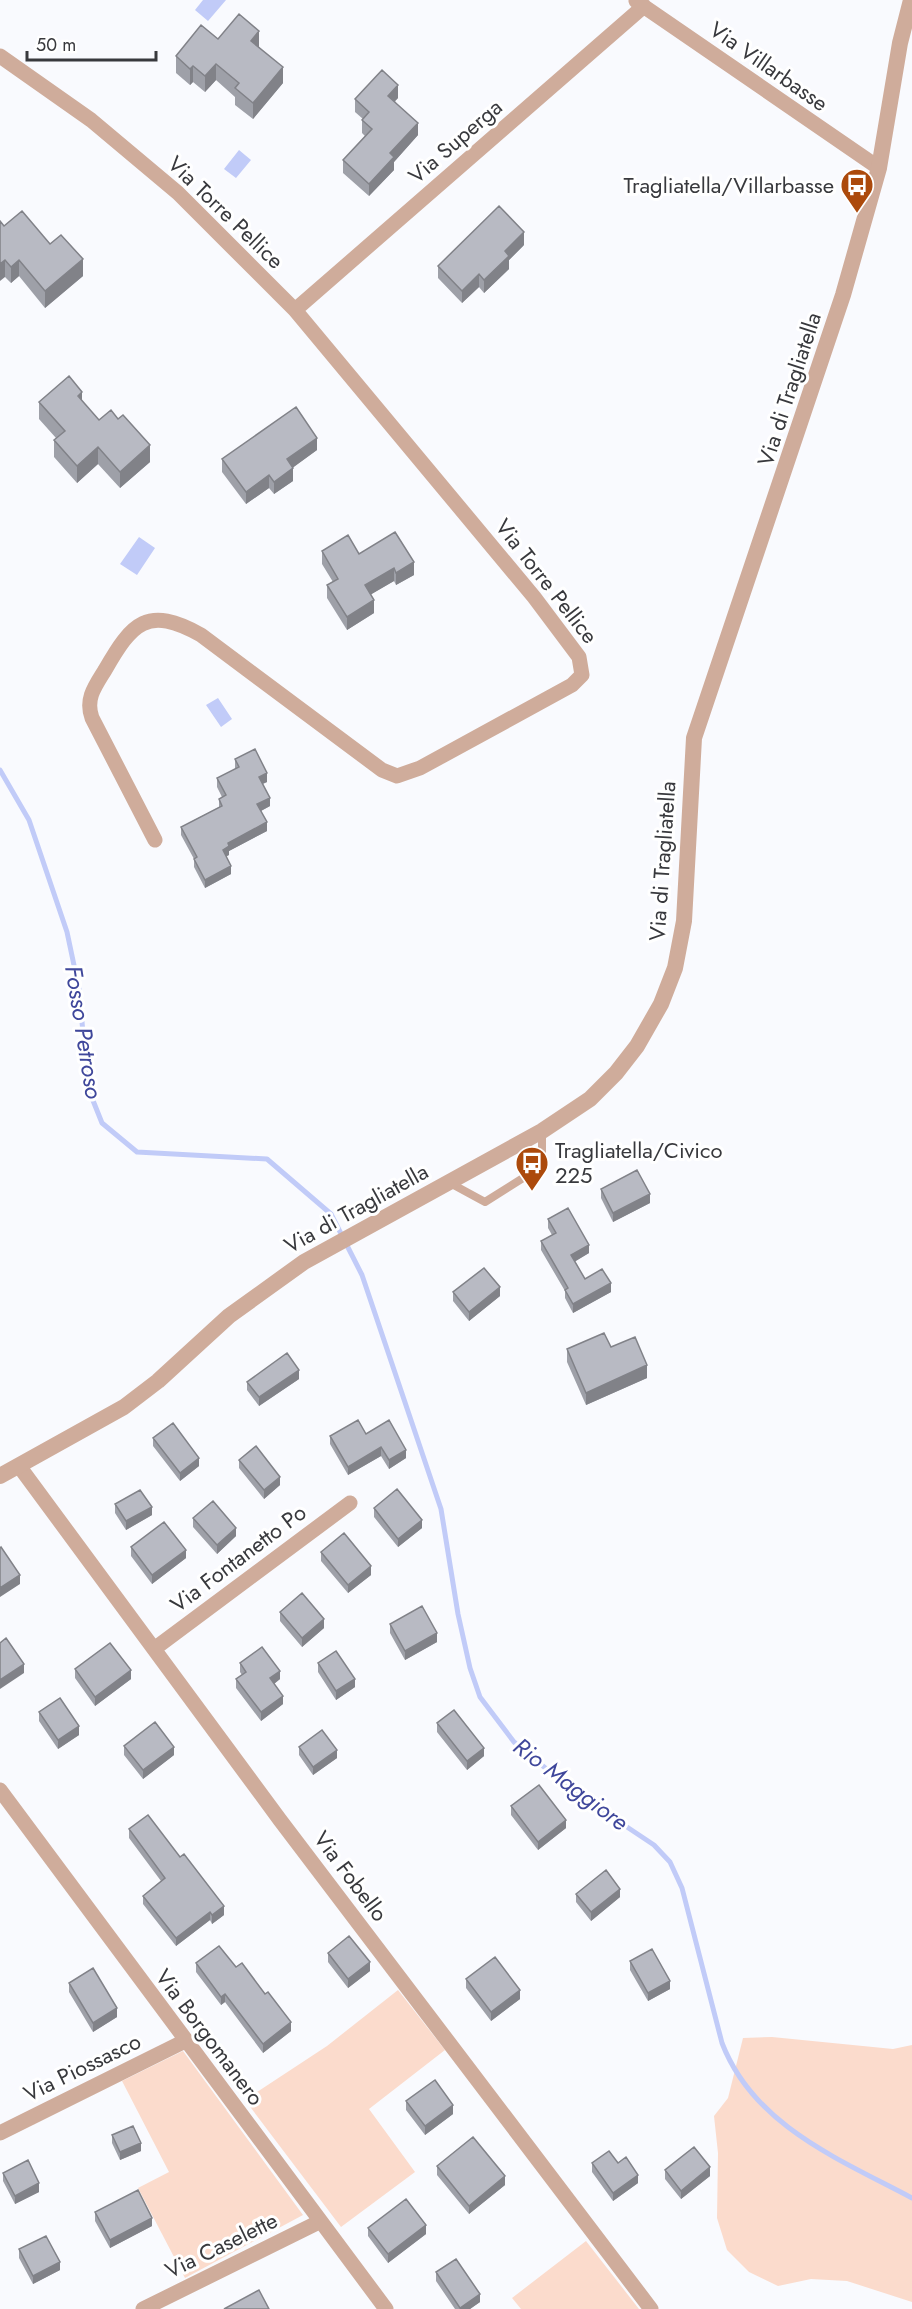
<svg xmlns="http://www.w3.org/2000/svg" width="912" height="2309" font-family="Jost,sans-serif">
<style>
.green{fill:#fbdbcc}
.water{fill:#c1cbf8}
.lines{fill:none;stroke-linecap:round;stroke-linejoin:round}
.stream{stroke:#c1cbf8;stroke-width:5}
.service{stroke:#cfac9b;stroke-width:8}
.minor{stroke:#cfac9b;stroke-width:15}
.tertiary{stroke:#cfac9b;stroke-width:16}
.wall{fill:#9ea0a8}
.shaded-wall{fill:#818288}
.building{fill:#b8bac3;stroke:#818288;stroke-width:1.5}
.labels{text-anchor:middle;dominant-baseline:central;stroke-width:6;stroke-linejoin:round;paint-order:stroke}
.street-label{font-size:22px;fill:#38393d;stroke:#fff}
.poi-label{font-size:22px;fill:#38393d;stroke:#fff;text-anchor:end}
.water-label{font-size:24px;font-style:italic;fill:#3f479b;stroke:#fff}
</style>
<rect width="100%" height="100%" fill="#f9fafe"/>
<path class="green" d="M398,1990L445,2050L369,2109L415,2172L341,2227L245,2100L327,2046Z
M772,2037L893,2049L912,2045V2302L847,2281L811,2279L778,2286L749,2272L727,2250L717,2218L718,2153L714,2116L728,2098L743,2038Z
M183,2051L303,2215L185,2278L138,2188L169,2172L122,2081Z
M586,2241L639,2309H521L512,2298Z"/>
<path class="water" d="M203,0H226L208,21L195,10Z
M239,150L251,160L236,178L224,169Z
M139,537L155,548L137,575L120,564Z
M218,698L232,719L221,727L206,705Z"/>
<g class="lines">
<path class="stream" d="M0,770L29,820L67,932L79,989L88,1088L102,1123L137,1152L267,1159L331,1214L362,1275L441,1509L458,1614L470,1668L480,1697L514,1742L573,1791L654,1845L670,1862L682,1888L722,2043C754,2126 839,2159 912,2198"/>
<path class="service" d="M450,1183L485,1202L542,1166V1131"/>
<path class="minor" d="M636,1L879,168
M0,56L91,120L178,193L295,310L534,597L579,657L582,675L572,685L420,768L397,776L382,770L201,635C147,605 132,623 105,670C95,686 85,699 92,718L155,840
M295,310L644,6
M19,1466L280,1820L651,2309
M154,1649L350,1503
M0,1790L386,2309
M0,2133L185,2041
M143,2309L319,2222"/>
<path class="tertiary" d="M0,1476L124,1407L158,1381L229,1316L304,1262L542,1131L590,1099L616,1073L637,1046L661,1004L675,968L684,921L694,738L843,295L879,168L900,43L911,0"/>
</g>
<path class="wall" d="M218,39L259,47L283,83L253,119L235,105V97L216,80L205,92L193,82L190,85L176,73V56Z
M398,98L395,101L418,135L394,162V170L369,196L343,173V160L365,136L362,133V120L363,119L355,112V99Z
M4,226L50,244L83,276L45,308L19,276L11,283L5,277Z
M524,245L509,260V269L484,293L479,287L462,303L438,278V266Z
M82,401L99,420L150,462L120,488L98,464L77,483L54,457V440L56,438L39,419V402Z
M317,450L293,467V481L274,494L269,488L246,504L222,472V459Z
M322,551L359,554L414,575L396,585L394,581L371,594L374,613L347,630L327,598V585L333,582L322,564Z
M235,759L267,782L263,784L270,806L261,811L267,831L229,851V855L226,856L231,874L205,888L194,867V859L181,835V827L219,807V799L222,797L217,787V778L235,769Z
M601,1189L650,1203L613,1222L601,1198Z
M548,1219L589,1253L575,1261L585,1279L611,1292L573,1313L565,1298V1291L541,1250V1241L552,1235L548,1228Z
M453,1292L500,1296L469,1321L453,1301Z
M611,1347L647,1378L586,1405L567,1362V1349Z
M299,1379L259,1406L247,1390V1382Z
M366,1434L406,1458L389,1469L381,1456L348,1475L330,1444V1436Z
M153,1438L199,1466L180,1481L153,1446Z
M239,1460L280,1485L264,1499L239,1468Z
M115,1504L152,1515L126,1530L115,1513Z
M374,1508L422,1528L398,1547L374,1517Z
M193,1518L236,1536L217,1554L193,1527Z
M131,1547L186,1558L152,1584L131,1556Z
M321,1552L371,1575L348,1593L321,1561Z
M280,1612L324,1628L302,1647L280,1621Z
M390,1624L437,1642L405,1660L390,1633Z
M240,1663L280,1679L274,1684L283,1704L261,1721L236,1688V1679L242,1675L240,1672Z
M318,1663L355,1687L336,1700L318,1672Z
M75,1669L131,1679L95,1706L75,1678Z
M39,1712L79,1735L58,1749L39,1721Z
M437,1723L484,1756L467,1770L437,1732Z
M124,1746L174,1755L143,1779L124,1755Z
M299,1747L337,1758L313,1775L299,1755Z
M511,1806L566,1828L538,1850L511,1815Z
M129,1829L224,1915L212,1924L210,1920L176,1946L143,1904V1896L161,1881L129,1838Z
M576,1894L620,1897L591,1921L576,1902Z
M328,1953L370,1971L348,1988L328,1962Z
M630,1961L670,1989L648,2001L630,1970Z
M196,1963L236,1967L291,2031L263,2053L225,2002L221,2005L196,1972Z
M466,1979L520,1999L491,2021L466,1988Z
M69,1983L117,2017L93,2032L69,1992Z
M406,2101L453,2114L425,2135L406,2110Z
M112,2135L141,2151L120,2160L112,2143Z
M592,2163H618L638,2183L613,2201L592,2172Z
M437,2166L505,2185L469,2214L437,2175Z
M665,2170L710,2176L681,2199L665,2179Z
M3,2173L39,2192L15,2204L3,2181Z
M95,2212L152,2226L110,2248L95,2221Z
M368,2228L426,2234L388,2263L368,2236Z
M19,2249L60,2270L33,2284L19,2258Z
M436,2272L480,2302L470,2309H455L436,2281Z"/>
<path class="shaded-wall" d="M259,31V48L251,41Z
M216,64V80L205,92V76Z
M193,66V82L190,85V69Z
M283,67V83L253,119V103Z
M398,85V98L388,108V96Z
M418,123V135L394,162V170L369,196V184L390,153Z
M524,232V245L509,260V269L484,293V280L505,251Z
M83,259V276L45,308V291Z
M5,260V277L0,281V264Z
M19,260V276L11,283V267Z
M479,274V287L462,303V291Z
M82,392V408L78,396Z
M317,438V450L287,472V459Z
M150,445V462L120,488V472Z
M98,447V464L77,483V466Z
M293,468V481L274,494V482Z
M269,475V488L246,504V492Z
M414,562V575L396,585V573Z
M394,568V581L365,598V585Z
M374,600V613L347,630V617Z
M267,773V782L259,785V777Z
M270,798V806L257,813V804Z
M267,822V831L229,851V855L223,858V850L228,843Z
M231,866V874L205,888V880Z
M650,1194V1203L613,1222V1213Z
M589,1245V1253L571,1264V1255Z
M611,1283V1292L573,1313V1304Z
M500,1287V1296L469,1321V1312Z
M647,1365V1378L586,1405V1393Z
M299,1370V1379L259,1406V1397Z
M381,1447V1456L348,1475V1467Z
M406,1450V1458L389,1469V1460Z
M199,1458V1466L180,1481V1473Z
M280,1477V1485L264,1499V1490Z
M152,1507V1515L126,1530V1521Z
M422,1520V1528L398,1547V1539Z
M236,1528V1536L217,1554V1545Z
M186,1550V1558L152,1584V1575Z
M371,1566V1575L348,1593V1585Z
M20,1575V1584L0,1597V1588Z
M324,1619V1628L302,1647V1638Z
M437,1633V1642L405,1660V1651Z
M24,1664V1673L0,1689V1680Z
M131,1670V1679L95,1706V1697Z
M280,1671V1679L270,1687V1678Z
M355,1679V1687L336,1700V1691Z
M283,1696V1704L261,1721V1712Z
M79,1726V1735L58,1749V1740Z
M174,1747V1755L143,1779V1770Z
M484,1748V1756L467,1770V1761Z
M337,1750V1758L313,1775V1767Z
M566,1820V1828L538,1850V1842Z
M620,1889V1897L591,1921V1912Z
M224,1906V1915L212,1924V1915Z
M210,1912V1920L176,1946V1938Z
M370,1962V1971L348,1988V1979Z
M670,1981V1989L648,2001V1993Z
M520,1990V1999L491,2021V2012Z
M225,1994V2002L221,2005V1997Z
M117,2008V2017L93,2032V2023Z
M291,2022V2031L263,2053V2044Z
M453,2105V2114L425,2135V2126Z
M141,2143V2151L120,2160V2152Z
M710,2167V2176L681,2199V2191Z
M638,2175V2183L613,2201V2193Z
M505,2176V2185L469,2214V2206Z
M39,2183V2192L15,2204V2196Z
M152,2218V2226L110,2248V2240Z
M426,2225V2234L388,2263V2254Z
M60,2262V2270L33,2284V2276Z
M480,2294V2302L470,2309H460V2308Z"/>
<path class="building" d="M239,14L259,31L251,41L283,67L253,103L235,88L239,83L216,64L205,76L193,66L190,69L176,56L201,25L218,39Z
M382,70L398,85L388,96L418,123L390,153L394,157L369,184L343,160L372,129L362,120L369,112L355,99Z
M499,206L524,232L505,251L509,256L484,280L479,274L462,291L438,266Z
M22,211L50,244L61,235L83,259L45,291L19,260L11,267L5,260L0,264V221L4,226Z
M69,376L82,392L78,396L99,420L111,410L118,419L123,415L150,445L120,472L98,447L77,466L54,440L65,431L39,402Z
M296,407L317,438L287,459L293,468L274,482L269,475L246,492L222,459Z
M395,532L414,562L396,573L394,568L365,585L374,600L347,617L327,585L338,579L322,551L348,535L359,554Z
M255,749L267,773L259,777L270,798L257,804L267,822L228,843L229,846L223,850L231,866L205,880L194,859L197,857L181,827L222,806L219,799L226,795L217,778L239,767L235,759Z
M637,1170L650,1194L613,1213L601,1189Z
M568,1208L589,1245L571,1255L585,1279L602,1269L611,1283L573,1304L565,1290L568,1288L541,1241L556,1233L548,1219Z
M484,1268L500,1287L469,1312L453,1292Z
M604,1333L611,1347L635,1337L647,1365L586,1393L567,1349Z
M287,1353L299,1370L259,1397L247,1382Z
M358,1420L366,1434L389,1420L406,1450L389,1460L381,1447L348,1467L330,1436Z
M173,1423L199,1458L180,1473L153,1438Z
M256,1446L280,1477L264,1490L239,1460Z
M397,1489L422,1520L398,1539L374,1508Z
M140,1490L152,1507L126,1521L115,1504Z
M213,1501L236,1528L217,1545L193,1518Z
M164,1522L186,1550L152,1575L131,1547Z
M344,1533L371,1566L348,1585L321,1552Z
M1,1547L20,1575L0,1588V1548Z
M302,1593L324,1619L302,1638L280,1612Z
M422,1606L437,1633L405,1651L390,1624Z
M6,1638L24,1664L0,1680V1643Z
M110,1643L131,1670L95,1697L75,1669Z
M262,1647L280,1671L270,1678L283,1696L261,1712L236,1679L246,1672L240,1663Z
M336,1651L355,1679L336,1691L318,1663Z
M60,1698L79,1726L58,1740L39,1712Z
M454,1710L484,1748L467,1761L437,1723Z
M155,1722L174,1747L143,1770L124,1746Z
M322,1730L337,1750L313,1767L299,1747Z
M539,1785L566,1820L538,1842L511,1806Z
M148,1815L180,1857L184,1854L224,1906L212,1915L210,1912L176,1938L143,1896L165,1878L129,1829Z
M606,1870L620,1889L591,1912L576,1894Z
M349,1936L370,1962L348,1979L328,1953Z
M219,1946L236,1967L242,1963L265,1994L268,1992L291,2022L263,2044L225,1994L221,1997L196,1963Z
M652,1949L670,1981L648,1993L630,1961Z
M495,1957L520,1990L491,2012L466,1979Z
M93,1968L117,2008L93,2023L69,1983Z
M435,2080L453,2105L425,2126L406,2101Z
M133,2126L141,2143L120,2152L112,2135Z
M473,2137L505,2176L469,2206L437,2166Z
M694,2147L710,2167L681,2191L665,2170Z
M609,2151L618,2163L626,2157L638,2175L613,2193L592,2163Z
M28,2160L39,2183L15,2196L3,2173Z
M138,2190L152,2218L110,2240L95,2212Z
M406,2199L426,2225L388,2254L368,2228Z
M46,2236L60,2262L33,2276L19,2249Z
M456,2259L480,2294L460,2308L436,2272Z
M259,2290L269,2309H224Z"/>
<defs>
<g id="bus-pin" transform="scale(1.725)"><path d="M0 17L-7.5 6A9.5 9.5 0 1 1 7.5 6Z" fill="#ac4a0c" stroke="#fff"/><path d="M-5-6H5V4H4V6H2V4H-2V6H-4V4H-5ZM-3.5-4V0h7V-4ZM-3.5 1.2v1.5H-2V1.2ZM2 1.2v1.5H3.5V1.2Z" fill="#fff"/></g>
</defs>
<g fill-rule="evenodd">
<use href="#bus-pin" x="857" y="185"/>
<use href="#bus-pin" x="532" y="1163"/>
</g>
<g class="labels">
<g class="street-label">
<text transform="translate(769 66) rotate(35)">Via Villarbasse</text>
<text transform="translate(455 141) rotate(-41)">Via Superga</text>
<text transform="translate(226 212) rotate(44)">Via Torre Pellice</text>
<text transform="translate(789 389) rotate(-72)">Via di Tragliatella</text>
<text transform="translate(547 581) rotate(52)">Via Torre Pellice</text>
<text transform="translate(662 861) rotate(-86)">Via di Tragliatella</text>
<text transform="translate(356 1208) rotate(-29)">Via di Tragliatella</text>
<text transform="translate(238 1558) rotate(-37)">Via Fontanetto Po</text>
<text transform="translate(351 1876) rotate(53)">Via Fobello</text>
<text transform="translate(210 2037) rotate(53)">Via Borgomanero</text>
<text transform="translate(82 2067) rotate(-26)">Via Piossasco</text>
<text transform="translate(221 2245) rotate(-26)">Via Caselette</text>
</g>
<g class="poi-label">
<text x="834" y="185">Tragliatella/Villarbasse</text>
<text x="555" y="1150" text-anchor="start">Tragliatella/Civico<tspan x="555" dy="25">225</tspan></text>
</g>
<g class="water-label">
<text transform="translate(84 1032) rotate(81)">Fosso Petroso</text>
<text transform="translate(571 1784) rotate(37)">Rio Maggiore</text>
</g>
</g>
<path d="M27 51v9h129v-9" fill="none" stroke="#38393d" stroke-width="3"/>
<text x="36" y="51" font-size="18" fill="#38393d" stroke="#ffffff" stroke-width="4.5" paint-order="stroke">50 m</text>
</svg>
